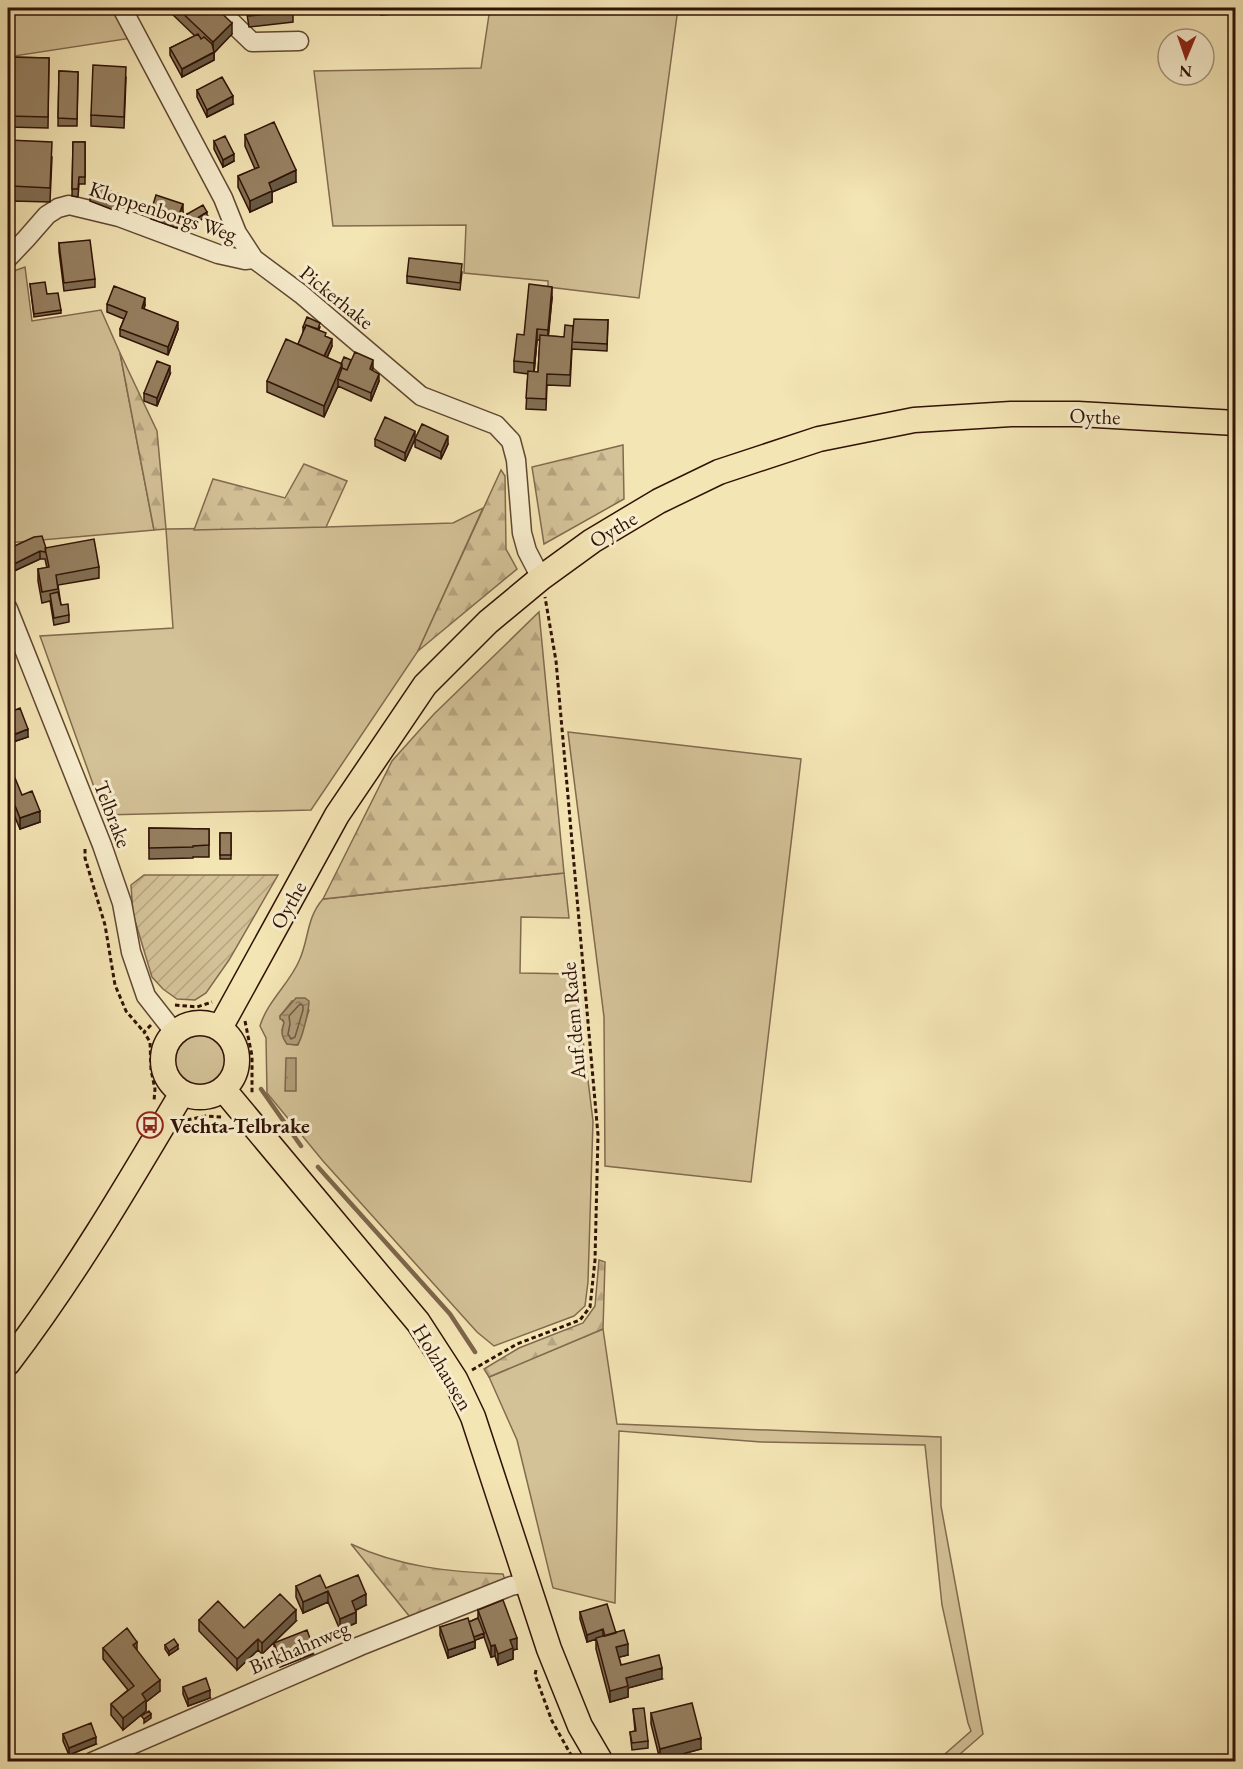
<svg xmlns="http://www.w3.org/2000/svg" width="1243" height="1769" font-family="'EB Garamond',serif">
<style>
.grass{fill:#d3c197;stroke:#826a4e;stroke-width:1.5;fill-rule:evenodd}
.forest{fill:url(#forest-firs);stroke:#826a4e;stroke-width:1.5}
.garden{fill:url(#garden-furrows);stroke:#826a4e;stroke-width:1.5}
.water{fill:url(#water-ripples);stroke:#7d654b;stroke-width:1.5}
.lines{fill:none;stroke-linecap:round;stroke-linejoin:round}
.shore{stroke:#70583f;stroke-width:1.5}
.stream{stroke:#7d654b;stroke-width:4.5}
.minor-casing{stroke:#614731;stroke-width:21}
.major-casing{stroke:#301205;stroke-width:27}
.path{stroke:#301205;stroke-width:3;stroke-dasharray:4.5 3;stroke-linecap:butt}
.minor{stroke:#f8eecf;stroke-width:18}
.major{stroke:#f4e5b5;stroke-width:24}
.wall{fill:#816e53;stroke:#301205;stroke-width:1.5;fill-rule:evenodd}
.shaded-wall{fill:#695a44;stroke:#301205;stroke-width:1.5}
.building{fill:#968061;stroke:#301205;stroke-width:1.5}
.labels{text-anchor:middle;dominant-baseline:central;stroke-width:6;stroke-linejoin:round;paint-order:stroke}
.street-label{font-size:21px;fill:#301205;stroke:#f8eecf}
.poi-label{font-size:21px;font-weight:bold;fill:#301205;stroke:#f8eecf;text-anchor:start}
</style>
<defs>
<pattern id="forest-firs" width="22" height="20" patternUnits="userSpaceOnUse" patternTransform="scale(1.5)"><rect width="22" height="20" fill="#d3c197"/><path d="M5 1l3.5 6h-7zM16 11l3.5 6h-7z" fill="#b5a581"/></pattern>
<pattern id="garden-furrows" width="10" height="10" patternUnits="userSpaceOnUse" patternTransform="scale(1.5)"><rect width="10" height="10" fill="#d3c197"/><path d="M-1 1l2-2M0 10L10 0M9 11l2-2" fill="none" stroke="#b5a581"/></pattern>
<pattern id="water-ripples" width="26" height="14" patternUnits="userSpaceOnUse" patternTransform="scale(1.5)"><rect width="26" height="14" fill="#b19d79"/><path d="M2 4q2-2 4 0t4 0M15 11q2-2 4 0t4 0" fill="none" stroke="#907f61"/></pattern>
</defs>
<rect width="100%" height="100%" fill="#f4e5b5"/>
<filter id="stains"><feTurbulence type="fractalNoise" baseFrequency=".00333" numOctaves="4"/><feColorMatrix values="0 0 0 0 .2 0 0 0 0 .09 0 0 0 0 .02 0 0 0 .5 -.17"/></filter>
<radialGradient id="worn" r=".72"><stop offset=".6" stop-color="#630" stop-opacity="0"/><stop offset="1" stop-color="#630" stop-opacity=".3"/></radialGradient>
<path class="grass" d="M8,8H116L132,38L8,57Z
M490,8H678L639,298L548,287V281L464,273L466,225L333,226L314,71L481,68Z
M25,267L32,321L101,310L120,353L154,530L8,543V273Z
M483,508L418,651L311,810L104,815L40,636L173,628L166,529L326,527L453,523Z
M568,732L801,759L751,1182L605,1166L604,1017Z
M564,873L569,918L521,917L520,973L575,974L593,1121L588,1282L585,1306L574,1316L494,1346L477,1332L323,1161L267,1093L266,1038L260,1026C267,1002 289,984 299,961C309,940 306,918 323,899ZM292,1001L309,1010L298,1045L287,1044L282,1030L284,1023L280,1016Z
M175 1061a26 26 0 1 1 52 0a26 26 0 1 1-52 0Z
M603,1329L617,1424L941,1437V1506L983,1734L952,1761H937L971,1731L968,1723L942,1605L925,1445L761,1442L619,1431L615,1603L553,1588L517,1440L489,1377Z"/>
<path class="forest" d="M120,353L157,431L166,529L154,530Z
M623,445L624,499L544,544L532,467Z
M304,464L347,481L326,527L194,530L213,479L285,498Z
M501,470L505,476L506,549L517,569L418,651Z
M539,612L564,873L323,899L392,761L434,714Z
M599,1260L605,1262L603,1329L489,1377L484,1369L519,1348L583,1323L595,1306Z
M351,1544C399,1567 451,1572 503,1574L505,1580L410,1617Z"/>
<path class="garden" d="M144,875H278L229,960L206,993L195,1000L177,999L163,989L152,977L133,914L131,885Z"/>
<path class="water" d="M296,998H305L309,1001C309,1009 302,1041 297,1045L287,1044C281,1036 281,1032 284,1023L283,1020L280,1019V1016Z
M286,1058H296V1091H285Z"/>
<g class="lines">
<path class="shore" d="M300,1004L303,1006V1010L295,1037L291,1039L288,1034L290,1024L289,1016Z"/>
<path class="stream" d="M261,1089L301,1146
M318,1167L450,1314L475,1352"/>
<g class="minor-casing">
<path id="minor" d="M122,8L223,198L237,233L254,259L301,294L421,396L496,425L511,441L516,460L522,533L527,551L541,578
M217,8L252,42L299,41
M8,258L26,239L47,215L58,208L69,205L119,217L218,254L245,260L254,259
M8,609L102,845L122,903L131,952L146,996L175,1033
M92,1762L360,1646L511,1586L526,1583"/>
</g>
<g class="major-casing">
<path id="major" d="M163 1060a37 37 0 1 1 74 0a37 37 0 1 1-74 0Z
M220,1028L337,815L425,685L488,622L541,578L592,541L659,501L719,472L819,439L914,420L1011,414H1078L1236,423
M224,1090L418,1322L455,1379L473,1417L549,1649L580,1726L601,1762
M8,1363C73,1278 127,1186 182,1093"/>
</g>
<path class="path" d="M85,849V858L105,925L115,985L126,1011L144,1032
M175,1005L197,1007L212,1002
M245,1021L252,1056V1095
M151,1025L144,1032L150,1042L151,1070L155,1089L154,1101
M187,1120L206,1116L222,1117
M472,1370L517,1344L580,1320L590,1307L595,1260L598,1135L556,661L545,597
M536,1670L535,1675L552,1721L575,1762"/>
<use href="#minor" class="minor"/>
<use href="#major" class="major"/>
</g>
<path class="wall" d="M172,8H216L232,34L214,52V60L182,77L170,55V48L195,36L172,14Z
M246,8H293V22L249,27Z
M381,8H461V9L381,15Z
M8,57L49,58L48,128L8,127Z
M59,71L78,72L77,126H58Z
M126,78L124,128L91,126V115Z
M197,90L233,104L207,117L197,97Z
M245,135L296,182L272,192V202L250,212L238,187V176L255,169L245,146Z
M8,140L52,157L50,202L12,201V204H8Z
M214,141L234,161L223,167L214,149Z
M73,142H85V184H79L78,197L72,196Z
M90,193L119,202L116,211L90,201Z
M151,211L183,212L177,228L151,219Z
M187,214L207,216L191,226L187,218Z
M59,243L95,279V287L64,291L59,251Z
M462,272L460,290L407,283V276Z
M30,284L47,294L61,310V313L34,317Z
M552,298L548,336L564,337L573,326L608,320L607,351L572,349L570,386L547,385L546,410L526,409L528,374L514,372V361L524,335ZM537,340H540L538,372H534Z
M107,304L145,305L144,309L178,329L168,355L120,336V329L124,319L107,312Z
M303,327H320L319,330L326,337L332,346L327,358L341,364L351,360L373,368L372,371L379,381L371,401L338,386L324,417L267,392V381L298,344L304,331H303Z
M170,374L157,406L144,401V393Z
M375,439H415L448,444L441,459L415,447V439L405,461L375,446Z
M46,548L99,567V578L58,585L61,605L69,615V622L54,625L50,601L42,603L38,581V569L47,568L45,559H40L14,571L8,558V551Z
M8,713L28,737L13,742L8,727Z
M8,781L22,795L40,822L20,829L14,815L8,817Z
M149,828L209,829V857H193V858L149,859Z
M220,833H231V859H220Z
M296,1586L326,1588L366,1605L356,1610V1623L340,1630L328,1602L303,1613L296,1597Z
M478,1610L517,1649L513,1650V1659L498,1665L495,1656L491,1657L484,1637L475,1640V1648L448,1658L440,1635V1627L469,1622L478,1618Z
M580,1612L616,1633L628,1655L619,1657L621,1665L662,1679L628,1688V1697L610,1702L596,1649V1639L587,1642L580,1619Z
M199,1620L244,1628L296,1621L262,1654L258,1650L237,1670L199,1631Z
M274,1643L313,1654L280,1667L274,1650Z
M165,1645L178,1649L169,1655L165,1649Z
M103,1648L137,1651L160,1691L146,1702V1711L123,1730L111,1715V1704L128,1690L103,1659Z
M183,1687L210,1698L188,1706L183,1694Z
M633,1709L648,1741V1748L632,1750L630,1732L635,1731Z
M651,1713L701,1749L660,1760L651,1724Z
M63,1734L96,1744L69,1755L63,1741Z"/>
<path class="shaded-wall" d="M232,23V34L214,53V52V60L182,77V69L213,53V42Z
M233,96V104L207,117V110Z
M234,154V161L223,167V160Z
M296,170V182L272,192V202L250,212V201L269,183Z
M119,194V202L116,211V203Z
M183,204V212L177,228V220Z
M207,212V216L191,226V222Z
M552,287V298L548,341V330Z
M145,298V305L142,315V308Z
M178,322V329L168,355V347Z
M537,329V340L534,374V363Z
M332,339V346L323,366V359Z
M373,360V368L370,377V369Z
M342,364V375L338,379V386L324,417V406Z
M170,366V374L157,406V398Z
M379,374V381L371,401V393Z
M415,431V439L405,461V453Z
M448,436V444L441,459V452Z
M40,551V559L14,571V564Z
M28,729V737L13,742V735Z
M14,803V815L8,817V806Z
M40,811V822L20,829V818Z
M328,1591V1602L303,1613V1602Z
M366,1594V1605L352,1612V1601Z
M296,1610V1621L262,1654V1643Z
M356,1612V1623L340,1630V1619Z
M603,1629V1637L587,1642V1635Z
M484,1633V1637L473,1641V1637Z
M517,1638V1649L513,1650V1659L498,1665V1654L510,1640Z
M258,1639V1650L237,1670V1659Z
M475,1641V1648L448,1658V1650Z
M137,1642V1653L133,1645Z
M628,1644V1655L616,1658V1647Z
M178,1645V1649L169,1655V1651Z
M495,1645V1656L491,1657V1646Z
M313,1647V1654L280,1667V1660Z
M662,1668V1679L628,1688V1697L610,1702V1691L626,1678Z
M160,1680V1691L146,1702V1711L123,1730V1718L142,1694Z
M210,1690V1698L188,1706V1699Z
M151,1714V1718L144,1723V1719Z
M96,1737V1744L69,1755V1748Z
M701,1738V1749L660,1760V1749Z"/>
<path class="building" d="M177,8H216L232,23L213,42Z
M248,8H293V11L249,16Z
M198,34L201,39L204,37L212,44L214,52L182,69L170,48Z
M8,57L49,58L48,117L8,116Z
M93,65L126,67L124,117L91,115Z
M59,71L78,72L77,119L58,118Z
M222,77L233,96L207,110L197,90Z
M274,122L296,170L269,183L272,191L250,201L238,176L259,167L245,135Z
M225,136L234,154L223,160L214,141Z
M8,140L52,142L50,188L12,186V189H8Z
M73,142H85V177H79L78,189H72Z
M93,185L119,194L116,203L90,193Z
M156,195L183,204L177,220L151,211Z
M203,205L207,212L191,222L187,214Z
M90,240L95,279L64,283L59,243Z
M409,258L462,264L460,283L407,276Z
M45,282L47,294L58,293L61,310L34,314L30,284Z
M529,284L552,287L548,330L537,329L534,363L514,361L517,334L524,335Z
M114,286L145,298L142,308L178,322L168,347L120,329L127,312L107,304Z
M307,317L320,323L318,329L306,325L305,328L303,327Z
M574,319L608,320L607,344L572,342Z
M306,325L326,333L325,336L332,339L324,356L298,344Z
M565,325L573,326L570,375L547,374L546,399L526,398L528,371L538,372L540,335L564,337Z
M286,339L342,364L324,406L267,381Z
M355,352L373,360L370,369L379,374L371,393L338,379L342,368L347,370Z
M344,357L351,360L347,370L342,368V364H341Z
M157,361L170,366L157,398L144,393Z
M385,417L415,431L405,453L375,439Z
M422,424L448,436L441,452L415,439Z
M42,536L46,548L45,552L40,551L14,564L8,549L34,537Z
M94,539L99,567L56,575L58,589L42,592L38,569L49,567L45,548Z
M58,592L61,605L68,604L69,615L54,618L50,594Z
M20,708L28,729L13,735L8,719V713Z
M15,778L22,795L32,791L40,811L20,818L14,803L8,806V781Z
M149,828L209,829V845L193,846V847L149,848Z
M220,833H231V855H220Z
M320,1575L326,1588L358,1575L366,1594L352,1601L356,1612L340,1619L328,1591L303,1602L296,1586Z
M280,1594L296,1610L262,1643L258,1639L237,1659L199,1620L218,1601L244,1628Z
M503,1600L517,1638L510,1640L513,1648L498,1654L495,1645L491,1646L478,1610Z
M607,1604L616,1633L605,1636L603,1629L587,1635L580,1612Z
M468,1618L475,1641L448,1650L440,1627Z
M478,1618L484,1633L474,1637L469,1622Z
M127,1628L137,1642L133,1645L160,1680L142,1694L146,1700L123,1718L111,1704L134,1686L103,1648Z
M307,1630L313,1647L280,1660L274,1643Z
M624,1630L628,1644L616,1647L621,1665L659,1655L662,1668L626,1678L628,1686L610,1691L596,1638Z
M174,1639L178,1645L169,1651L165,1645Z
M206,1678L210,1690L188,1699L183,1687Z
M692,1703L701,1738L660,1749L651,1713Z
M644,1708L648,1741L632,1743L630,1732L636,1731L633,1709Z
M149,1711L151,1714L144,1719L141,1716Z
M91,1723L96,1737L69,1748L63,1734Z
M640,1755H650V1761H639Z"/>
<defs>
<g id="bus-ring" transform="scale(1.35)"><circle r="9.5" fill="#f8eecf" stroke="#8f2418" stroke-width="1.5"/><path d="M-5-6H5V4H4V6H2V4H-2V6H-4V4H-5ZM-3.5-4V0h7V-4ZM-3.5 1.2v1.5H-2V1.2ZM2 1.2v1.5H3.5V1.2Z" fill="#8f2418"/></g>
</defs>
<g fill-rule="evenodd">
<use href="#bus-ring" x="150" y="1125"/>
</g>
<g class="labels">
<g class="street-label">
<text transform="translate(163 211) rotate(18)">Kloppenborgs Weg</text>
<text transform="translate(337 297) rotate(39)">Pickerhake</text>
<text transform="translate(1095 416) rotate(2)">Oythe</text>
<text transform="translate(613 529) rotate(-31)">Oythe</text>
<text transform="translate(113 814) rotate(69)">Telbrake</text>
<text transform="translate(288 905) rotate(-61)">Oythe</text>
<text transform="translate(573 1021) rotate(-95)">Auf dem Rade</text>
<text transform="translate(443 1367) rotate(59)">Holzhausen</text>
<text transform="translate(299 1647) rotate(-23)">Birkhahnweg</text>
</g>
<g class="poi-label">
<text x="170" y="1125">Vechta-Telbrake</text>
</g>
</g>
<rect width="1243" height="1769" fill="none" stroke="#f4e5b5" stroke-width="30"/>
<rect x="9" y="9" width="1225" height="1751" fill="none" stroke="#301205" stroke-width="3"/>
<rect x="15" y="15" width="1213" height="1739" fill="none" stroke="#301205" stroke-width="1.5"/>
<g transform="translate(1186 57) rotate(182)"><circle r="28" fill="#f8eecf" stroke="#a8967e" stroke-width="1.5"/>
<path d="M0-4.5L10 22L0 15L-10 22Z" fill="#8f2418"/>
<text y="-9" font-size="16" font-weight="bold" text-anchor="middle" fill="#301205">N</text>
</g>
<rect width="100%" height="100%" filter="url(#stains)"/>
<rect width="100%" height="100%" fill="url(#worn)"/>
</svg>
